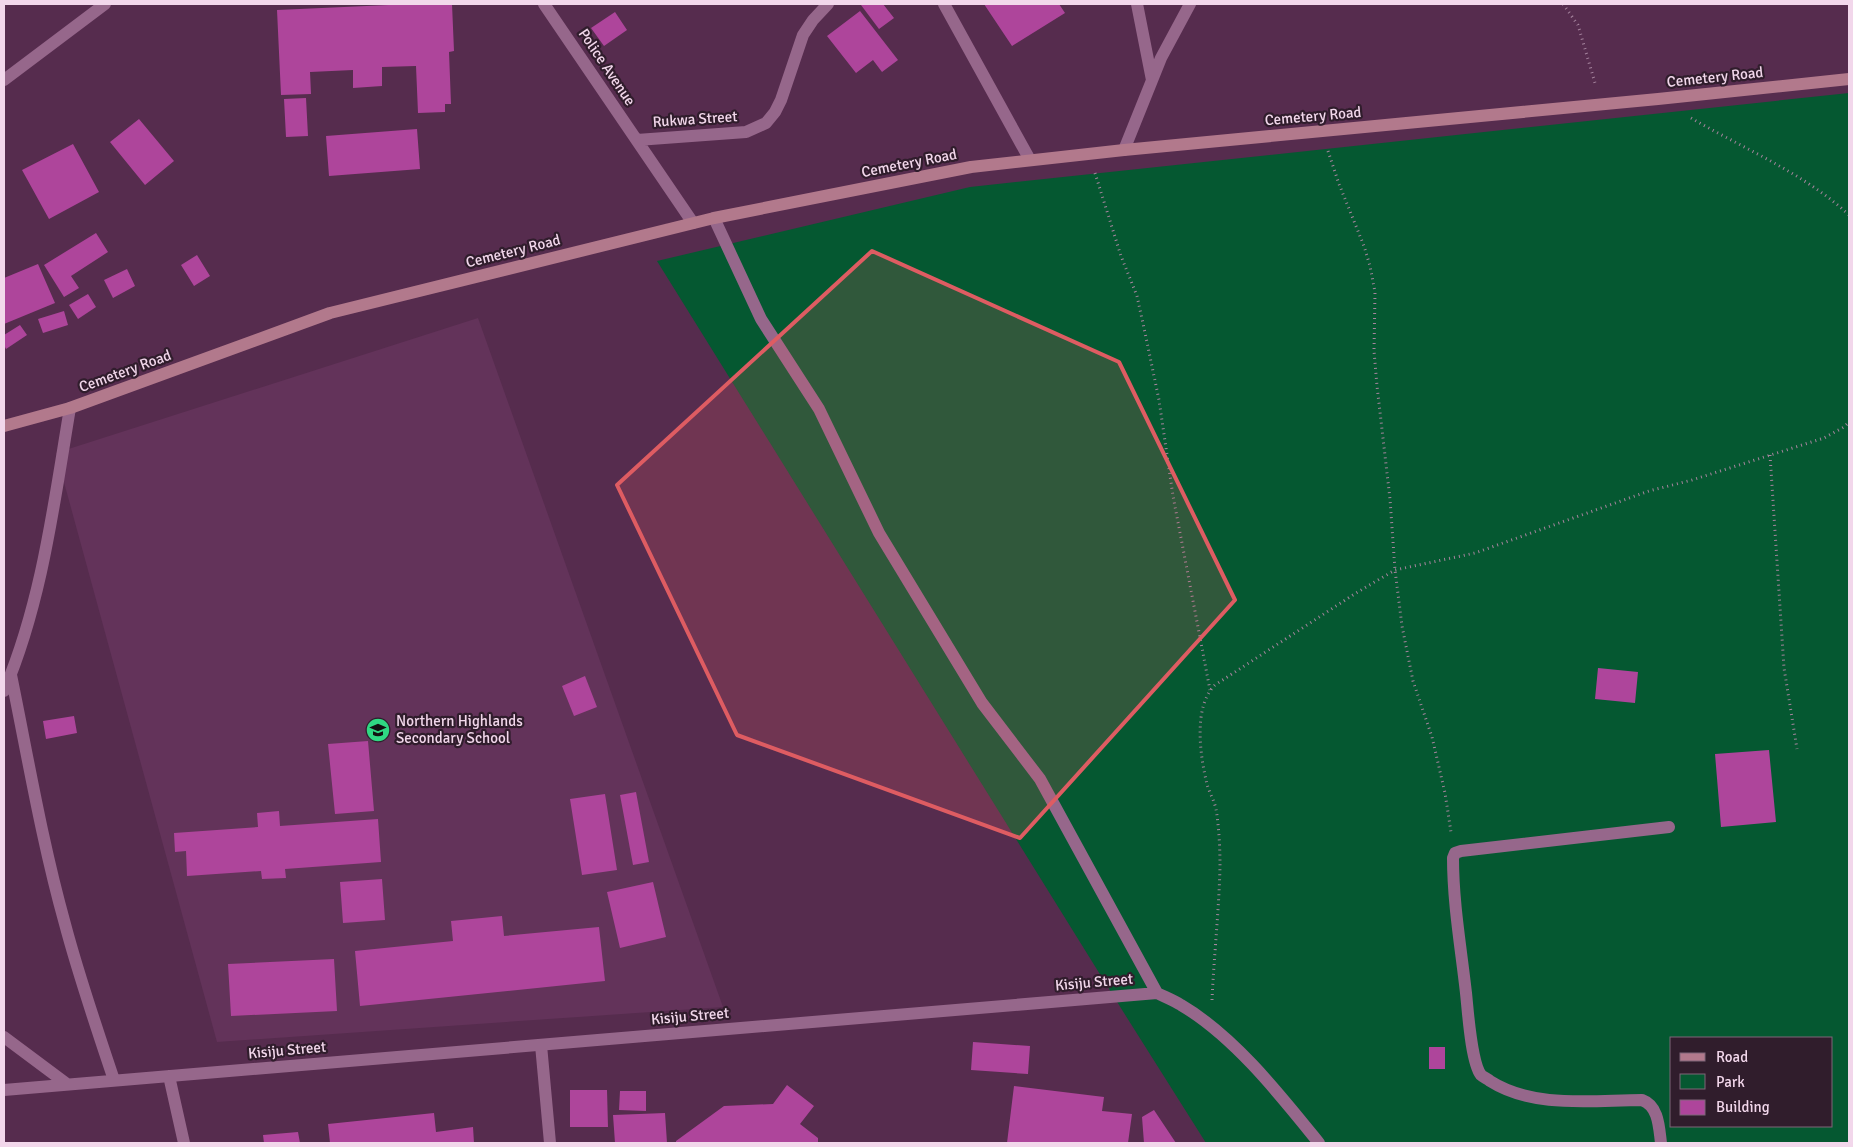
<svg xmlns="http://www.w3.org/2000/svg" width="1853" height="1147" font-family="Signika,sans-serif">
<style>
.built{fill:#63335a}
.green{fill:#055831;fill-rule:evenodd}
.building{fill:#ae459b}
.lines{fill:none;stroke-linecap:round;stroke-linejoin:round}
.path{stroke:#a6849e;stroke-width:3;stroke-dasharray:1 4;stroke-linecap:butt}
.lane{stroke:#96678b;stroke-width:12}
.street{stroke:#96678b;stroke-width:12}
.secondary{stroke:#b2798c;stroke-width:12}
.marked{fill:#de5c62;fill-opacity:0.2;stroke:#de5c62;stroke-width:4;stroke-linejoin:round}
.labels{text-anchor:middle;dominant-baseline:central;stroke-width:4.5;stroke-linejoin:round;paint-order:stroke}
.street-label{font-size:15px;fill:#f2d7eb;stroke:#301d2c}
.poi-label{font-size:15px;fill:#f2d7eb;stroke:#301d2c;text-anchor:start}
</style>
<rect width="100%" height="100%" fill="#562c4e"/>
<path class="built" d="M478,318L723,1007L217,1042L56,453Z"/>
<path class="green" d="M1849,93V1143H1206L1124,1013L657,261L970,187ZM1672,1038H1832V1126H1672Z"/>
<path class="building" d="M411,4H452L454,51L449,52L451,104H445V112L418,113L416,66L382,67V86L353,88V70L310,72L311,94L281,95L277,10Z
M862,4H883L894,18L879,29L861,5Z
M984,4H1059L1065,13L1012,46Z
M860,11L898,60L882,72L873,60L856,73L827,36Z
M615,12L627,30L604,46L591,28Z
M306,98L308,136L286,137L284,99Z
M139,119L174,161L145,185L110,142Z
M417,129L420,169L329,176L326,136Z
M73,144L99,192L49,219L22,170Z
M96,233L108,252L71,276L79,288L64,297L44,265Z
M197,255L210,276L194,286L181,265Z
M38,264L55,303L4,324V278Z
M127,269L135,286L113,298L104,280Z
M88,294L96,307L78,319L69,305Z
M64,311L68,325L43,333L38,319Z
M20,325L27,335L6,349L4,345V335Z
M1598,668L1638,672L1635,703L1595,699Z
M585,676L597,707L574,716L562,686Z
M74,716L77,733L46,739L43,721Z
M368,741L374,811L335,814L328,744Z
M1769,750L1776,822L1721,827L1715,754Z
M636,792L649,862L633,865L620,795Z
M605,794L617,870L582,875L570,799Z
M279,811L280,826L378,819L381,862L285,869L286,878L262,879L261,871L187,876L186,851L175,852L174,833L258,827L257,813Z
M382,879L385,920L343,923L340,882Z
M653,882L666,937L620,948L607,892Z
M502,916L504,936L599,927L605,981L360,1006L355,951L453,941L451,921Z
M334,959L337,1011L231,1016L228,964Z
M973,1042L1030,1046L1028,1074L971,1070Z
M1429,1047H1445V1069H1429Z
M787,1085L814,1106L800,1124L818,1138V1143H676V1141L724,1106L773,1104Z
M1014,1086L1104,1097L1102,1111L1132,1114L1128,1143H1007Z
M570,1090H607L608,1127H570Z
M620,1091H646V1111L619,1110Z
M1154,1110L1176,1143H1144L1142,1117Z
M434,1113L436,1132L473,1127L474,1143H330L328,1124Z
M665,1113L667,1143H615L613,1115Z
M298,1132L300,1143H264L263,1135Z"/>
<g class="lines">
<path class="path" d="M1563,4L1578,25L1595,83
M1691,118C1744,149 1804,173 1849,215
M1328,151L1339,184L1364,246L1370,266L1375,292L1374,351L1377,386L1390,499L1395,570L1402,626L1413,681L1432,737L1445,793L1451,832
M1095,173L1121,256L1137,296L1144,328L1159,400L1173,496L1210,690
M1770,455L1784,668L1797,749
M1212,1000C1214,955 1219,911 1220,866C1220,848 1219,827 1216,809C1214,800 1209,792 1207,784C1200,756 1193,706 1215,685L1356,593L1395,570L1475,553L1649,491L1692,480L1824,438L1844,427L1849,422"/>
<path class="lane" d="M714,218L761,319L819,409L879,533L982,703L1040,779L1157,993
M11,675C28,758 42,842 65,924C79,977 97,1029 114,1080
M4,691C42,602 54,503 70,408
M4,1037L67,1084
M541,1045L550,1143
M169,1076L184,1143
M4,1090L1157,993C1165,997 1173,1000 1181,1005C1234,1036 1281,1096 1319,1143
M1661,1143C1659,1128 1659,1106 1642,1100C1593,1100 1534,1109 1490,1081C1488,1079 1483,1077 1481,1075C1471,1062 1468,1011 1466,993C1461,948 1453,903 1453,858L1455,853L1461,851L1669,827"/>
<path class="street" d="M544,4L693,223
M944,4L1030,160
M1137,4L1152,80
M4,80L105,4
M637,140L746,132L766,123L775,112L781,100L803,35L813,20L828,4
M1124,150L1161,58L1190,4"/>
<path class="secondary" d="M4,426L70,408L330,313L714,218L971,167L1124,150L1658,99L1849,79"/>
</g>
<path class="marked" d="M872,251L1119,362L1235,600L1020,838L737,735L617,485Z"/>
<defs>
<g id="school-disc" transform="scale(1.25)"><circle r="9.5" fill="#2fd883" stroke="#301d2c"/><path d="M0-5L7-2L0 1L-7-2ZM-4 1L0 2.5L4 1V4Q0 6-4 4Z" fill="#111"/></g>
</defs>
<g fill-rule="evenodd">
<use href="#school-disc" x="378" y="730"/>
</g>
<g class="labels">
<g class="street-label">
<text transform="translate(607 67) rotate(56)">Police Avenue</text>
<text transform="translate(1715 77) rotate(-6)">Cemetery Road</text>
<text transform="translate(1313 116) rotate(-5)">Cemetery Road</text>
<text transform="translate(695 119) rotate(-4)">Rukwa Street</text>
<text transform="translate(909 163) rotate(-11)">Cemetery Road</text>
<text transform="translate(513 251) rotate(-14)">Cemetery Road</text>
<text transform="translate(125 371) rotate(-20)">Cemetery Road</text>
<text transform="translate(1094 982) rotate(-5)">Kisiju Street</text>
<text transform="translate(690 1016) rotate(-5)">Kisiju Street</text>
<text transform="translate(287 1050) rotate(-5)">Kisiju Street</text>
</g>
<g class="poi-label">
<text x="396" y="721">Northern Highlands<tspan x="396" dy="17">Secondary School</tspan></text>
</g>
</g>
<rect width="1853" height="1147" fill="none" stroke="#f2d7eb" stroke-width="10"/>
<rect x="1670" y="1037" width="162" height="90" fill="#301d2c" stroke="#7e6778"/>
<rect x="1680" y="1053" width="25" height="8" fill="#b2798c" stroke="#7e6778"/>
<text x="1716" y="1062" font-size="15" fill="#f2d7eb">Road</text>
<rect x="1680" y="1074" width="25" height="15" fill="#055831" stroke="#7e6778"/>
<text x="1716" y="1087" font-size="15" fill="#f2d7eb">Park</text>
<rect x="1680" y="1100" width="25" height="15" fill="#ae459b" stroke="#7e6778"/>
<text x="1716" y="1112" font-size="15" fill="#f2d7eb">Building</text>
</svg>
